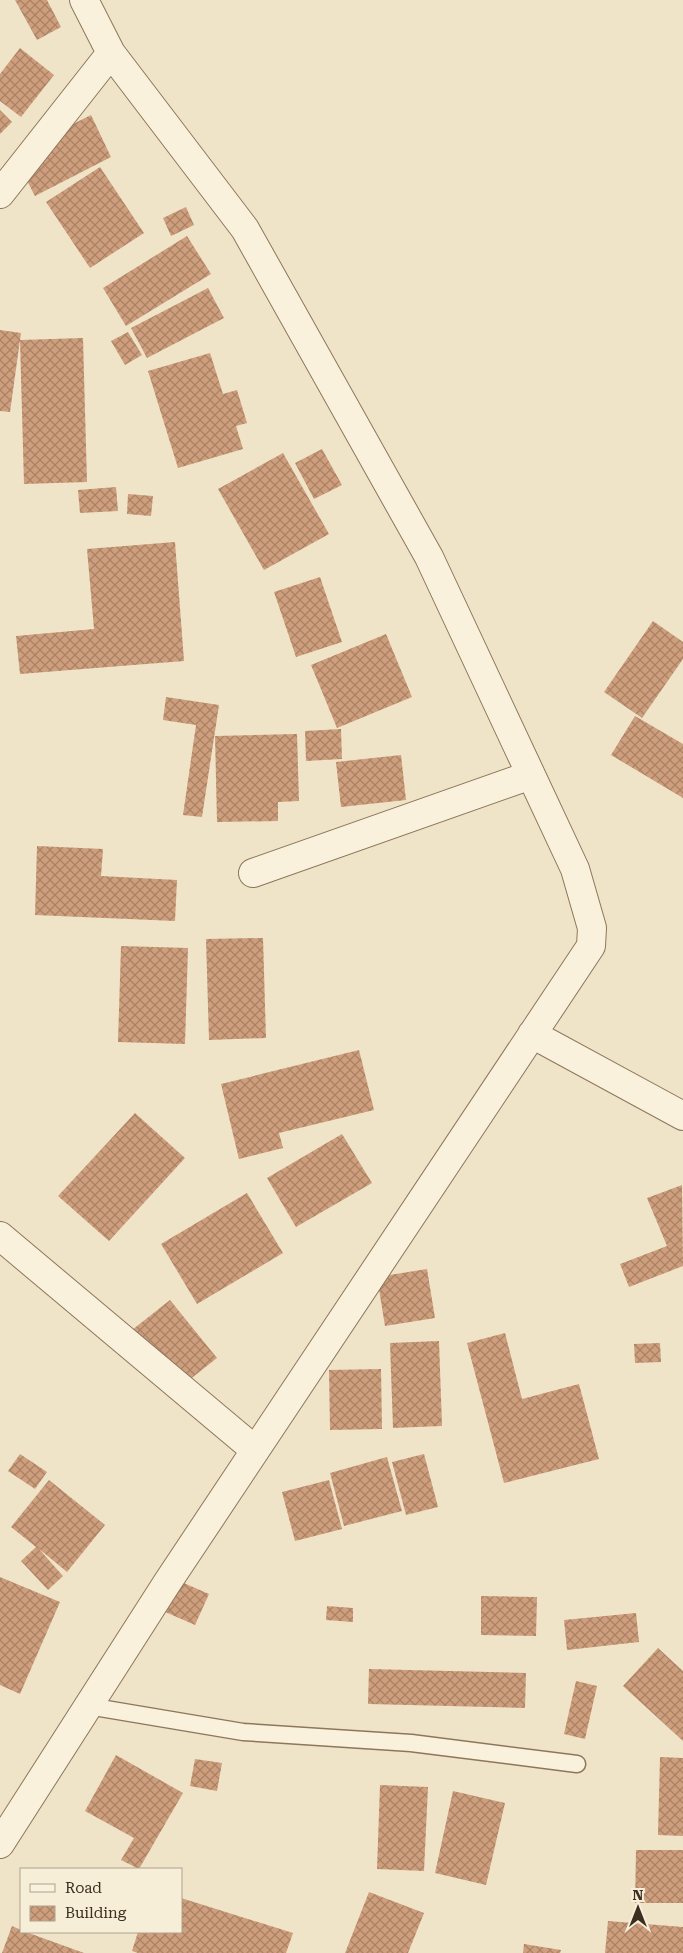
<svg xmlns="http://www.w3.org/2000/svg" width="683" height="1953" font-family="'Roboto Serif',serif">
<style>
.building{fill:url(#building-cross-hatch)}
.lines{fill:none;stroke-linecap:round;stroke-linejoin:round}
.lane-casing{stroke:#8d765c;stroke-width:19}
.street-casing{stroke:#8d765c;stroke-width:30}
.lane{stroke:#faf1dc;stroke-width:16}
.street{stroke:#faf1dc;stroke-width:28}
</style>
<defs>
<pattern id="building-cross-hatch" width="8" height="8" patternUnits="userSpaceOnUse" patternTransform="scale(1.25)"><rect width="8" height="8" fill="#cf9f7d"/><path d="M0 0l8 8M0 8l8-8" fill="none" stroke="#a98266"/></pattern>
</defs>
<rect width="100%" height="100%" fill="#f0e4c8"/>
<path class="building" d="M15,0H47L61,27L37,40Z
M20,48L54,75L21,117L0,101V74Z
M0,110L12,122L0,134Z
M91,115L111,157L35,196L13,154Z
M100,167L144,233L90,268L46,202Z
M186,207L194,225L171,236L163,218Z
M187,236L211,274L126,326L103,288Z
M208,288L224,318L147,358L131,328Z
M0,330L21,333L10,412L0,411Z
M128,332L142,355L125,365L111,341Z
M83,338L87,482L24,484L20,340Z
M210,353L223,394L237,390L247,423L236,426L243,449L178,468L148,371Z
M322,449L342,485L314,499L295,463Z
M283,453L329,534L264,570L218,489Z
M116,487L118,511L80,513L78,490Z
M128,494L153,496L151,516L127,514Z
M175,542L184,661L20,674L16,636L94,629L87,549Z
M320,577L342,642L296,657L274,592Z
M653,621L683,642V659L642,718L604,692Z
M386,634L412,697L337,728L311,665Z
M166,697L219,705L202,817L183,815L196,725L163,720Z
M635,716L683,744V798L611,755Z
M341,729L342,759L306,761L305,731Z
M297,734L299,801L278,802V821L217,822L215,736Z
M401,755L406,800L341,807L336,762Z
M37,846L103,849L101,876L177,880L175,921L35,915Z
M263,938L266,1038L209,1040L206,939Z
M121,946L188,948L185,1044L118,1042Z
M359,1050L374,1110L279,1133L283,1148L239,1159L221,1084Z
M135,1113L185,1158L109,1241L58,1196Z
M342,1134L372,1183L296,1227L267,1178Z
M682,1185L683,1266L629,1287L620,1264L667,1246L647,1198Z
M247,1193L283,1253L197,1304L161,1244Z
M427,1269L435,1318L385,1326L377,1277Z
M170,1300L217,1358L179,1388L132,1330Z
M505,1333L522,1399L579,1384L599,1459L504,1483L467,1343Z
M439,1341L442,1426L393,1428L390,1343Z
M660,1343L661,1362L635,1363L634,1344Z
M381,1369L382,1429L330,1430L329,1370Z
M20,1454L47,1472L35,1489L8,1471Z
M424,1454L438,1507L406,1515L392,1462Z
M387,1457L402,1511L344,1526L330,1473Z
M49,1480L105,1525L67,1572L38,1548L63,1576L48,1590L21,1561L36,1547L11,1527Z
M329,1480L342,1529L295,1541L282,1492Z
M0,1577L60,1602L20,1694L0,1685Z
M177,1580L209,1594L195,1625L163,1611Z
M481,1596L537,1597L536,1636L481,1635Z
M327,1606L353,1608V1622L326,1620Z
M636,1613L639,1642L567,1650L564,1620Z
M658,1648L683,1671V1741L623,1686Z
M369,1669L526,1673L525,1708L368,1704Z
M576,1681L597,1686L585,1739L564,1734Z
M116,1755L183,1793L139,1869L121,1860L134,1838L85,1811Z
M660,1757L683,1758V1836L658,1835Z
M195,1759L222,1763L217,1791L190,1786Z
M380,1785L428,1787L424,1871L377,1869Z
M453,1791L505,1803L486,1885L435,1873Z
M636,1850H683V1903H635Z
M369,1892L424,1913L408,1953H345Z
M181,1898L293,1933L286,1953H138L132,1951L138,1932H181Z
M608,1921L683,1927V1953H605Z
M12,1926L21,1930V1932H26L84,1953H2Z
M524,1944L561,1950L560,1953H523Z"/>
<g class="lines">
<g class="lane-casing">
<path id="lane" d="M88,1706L243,1732L411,1743L577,1764"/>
</g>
<g class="street-casing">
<path id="street" d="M0,194L111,53
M253,873L531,775
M532,1034L683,1116
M0,1236L255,1450
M0,1844L167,1583L591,946L592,928L575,869L429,557L245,229L111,53L84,0"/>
</g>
<use href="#lane" class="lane"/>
<use href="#street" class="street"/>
</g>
<rect x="20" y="1868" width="162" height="65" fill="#f7eed8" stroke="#ada18e"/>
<rect x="30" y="1884" width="25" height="8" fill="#faf1dc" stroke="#ada18e"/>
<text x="65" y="1893" font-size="15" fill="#3d2e20">Road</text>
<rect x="30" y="1906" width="25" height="15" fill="url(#building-cross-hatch)" stroke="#ada18e"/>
<text x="65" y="1918" font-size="15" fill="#3d2e20">Building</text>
<g transform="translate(638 1908)" stroke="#f7eed8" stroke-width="4" paint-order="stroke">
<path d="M0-4L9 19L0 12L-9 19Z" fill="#3d2e20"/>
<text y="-8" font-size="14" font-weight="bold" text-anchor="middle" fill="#3d2e20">N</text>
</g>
</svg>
